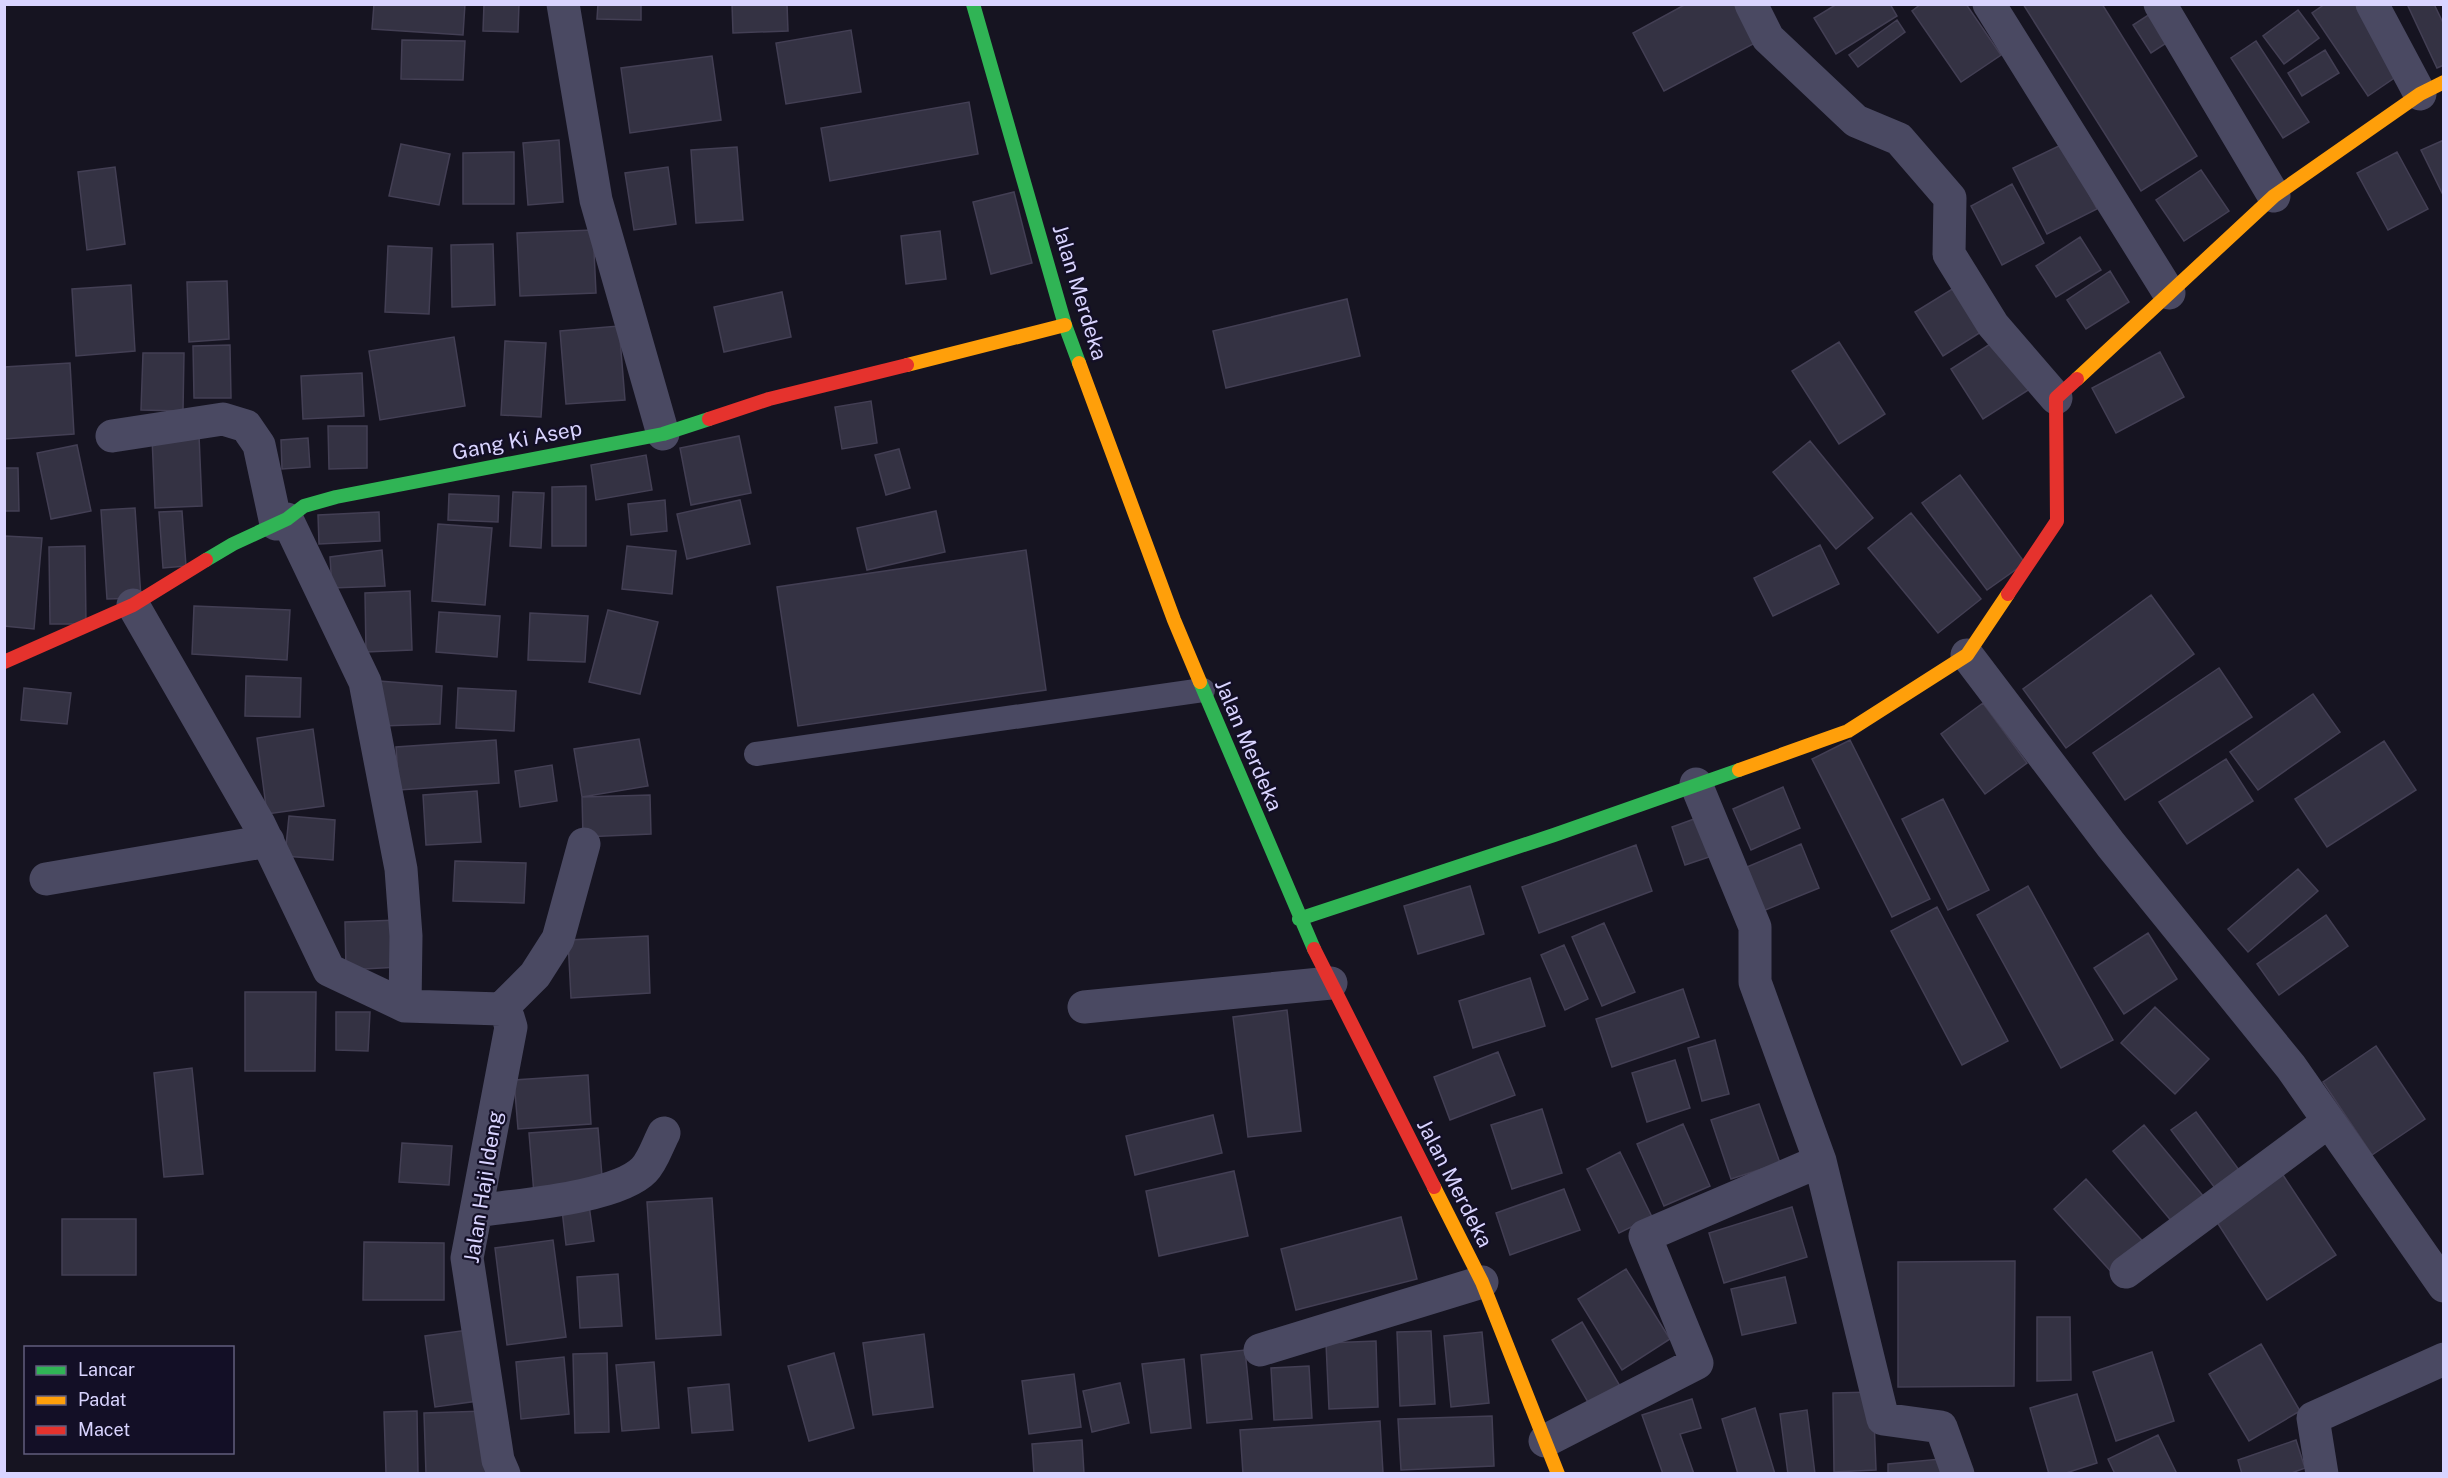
<svg xmlns="http://www.w3.org/2000/svg" width="2448" height="1478" font-family="'Public Sans',sans-serif">
<style>
.building{fill:#343243;stroke:#433f54;stroke-width:1.5}
.lines{fill:none;stroke-linecap:round;stroke-linejoin:round}
.lane{stroke:#4a4962;stroke-width:24}
.street{stroke:#4a4962;stroke-width:33}
.fast{stroke:#30b455;stroke-width:14}
.slow{stroke:#ff9f0a;stroke-width:14}
.jam{stroke:#e5322d;stroke-width:14}
.labels{text-anchor:middle;dominant-baseline:central;stroke-width:4.5;stroke-linejoin:round;paint-order:stroke}
.street-label{font-size:21px;fill:#d9d4ff;stroke:#130f26}
</style>
<rect width="100%" height="100%" fill="#161421"/>
<path class="building" d="M374,4H465L463,35L372,29Z
M484,4H519L518,32L483,31Z
M598,4H641V20L597,19Z
M732,4H787L788,31L733,33Z
M1686,4H1734L1755,43L1664,91L1633,33Z
M1837,4H1890L1897,16L1836,54L1814,18Z
M1921,4H1966L2001,55L1961,82L1912,11Z
M2023,4H2102L2197,156L2141,191Z
M2325,4H2358L2403,72L2368,96L2312,13Z
M2412,4H2434L2444,25V65L2437,68L2408,6Z
M2156,10L2174,38L2151,53L2133,25Z
M2298,10L2319,38L2284,64L2263,36Z
M1897,20L1905,32L1858,67L1849,55Z
M851,30L861,92L786,104L776,43Z
M402,40L465,41L463,80L401,79Z
M2256,41L2309,122L2283,138L2231,58Z
M2325,50L2339,73L2302,96L2288,73Z
M712,56L721,120L630,133L621,68Z
M969,102L978,154L830,181L821,128Z
M559,140L563,202L528,205L523,143Z
M2444,140V197L2421,150Z
M401,144L450,154L439,205L389,196Z
M2063,144L2097,209L2047,234L2013,168Z
M737,147L743,220L696,223L691,150Z
M514,152V204H463V153Z
M2397,152L2428,209L2388,230L2357,173Z
M115,167L125,244L87,250L78,172Z
M668,167L676,224L634,230L625,173Z
M2201,170L2229,211L2184,241L2156,200Z
M2012,184L2044,243L2002,265L1971,206Z
M1014,192L1032,263L991,274L973,202Z
M593,230L596,293L520,296L517,233Z
M940,231L946,279L906,284L901,236Z
M2080,237L2101,270L2056,297L2036,266Z
M493,244L495,305L452,307L451,245Z
M388,246L432,248L429,314L385,312Z
M2110,271L2129,302L2086,329L2067,300Z
M227,281L229,339L189,342L187,282Z
M1962,283L1989,327L1943,356L1915,312Z
M131,285L135,351L76,356L72,289Z
M782,292L791,337L724,352L714,307Z
M1347,299L1360,356L1226,388L1213,331Z
M619,326L625,400L566,404L560,331Z
M454,337L465,406L380,420L369,351Z
M2001,337L2033,387L1983,419L1951,369Z
M505,341L546,343L541,417L501,415Z
M1839,342L1885,414L1839,444L1792,371Z
M230,345L231,398H194L193,346Z
M2160,352L2184,397L2116,433L2092,388Z
M143,353H184L183,411L141,410Z
M70,363L74,434L4,439V367Z
M362,373L364,416L303,419L301,376Z
M871,401L877,443L842,449L835,407Z
M328,426H367V468L329,469Z
M199,435L202,506L155,508L152,437Z
M739,436L751,493L691,505L680,448Z
M308,438L310,467L282,469L281,440Z
M1810,441L1873,518L1836,549L1773,472Z
M77,445L91,511L51,519L37,453Z
M899,449L910,488L886,495L875,455Z
M646,455L652,490L596,500L591,465Z
M4,468H18L19,511H4Z
M1960,475L2025,563L1987,590L1922,503Z
M586,486V546H552V487Z
M513,492L544,493L541,548L510,546Z
M449,494L499,496L498,522L448,520Z
M665,500L667,531L631,535L628,504Z
M740,500L750,544L687,559L677,514Z
M135,508L141,598L107,599L101,510Z
M182,511L186,566L163,568L159,512Z
M936,511L945,552L867,570L857,528Z
M379,512L380,541L319,544L318,515Z
M1911,513L1981,599L1938,633L1868,548Z
M438,524L492,528L485,605L432,601Z
M5,536L42,538L34,629L4,626Z
M1820,545L1839,584L1773,616L1754,578Z
M85,546L86,624H50L49,547Z
M627,546L676,551L672,594L622,589Z
M382,550L385,586L332,588L330,557Z
M1026,550L1046,690L798,726L777,587Z
M410,591L412,650L366,652L365,593Z
M2151,595L2194,654L2066,748L2023,689Z
M194,606L290,610L287,660L192,654Z
M608,610L658,622L640,694L589,682Z
M439,612L500,616L497,657L436,652Z
M530,613L588,616L585,662L528,660Z
M2219,668L2252,717L2125,800L2093,753Z
M246,676L301,678L300,717L245,716Z
M379,681L442,686L440,724L381,726Z
M24,688L71,693L67,724L21,720Z
M458,688L516,691L514,731L456,728Z
M2313,694L2340,732L2258,790L2230,752Z
M1983,703L2027,763L1985,794L1941,734Z
M313,729L324,806L267,814L257,738Z
M639,739L648,786L582,797L574,749Z
M496,740L499,783L399,790L396,747Z
M1850,740L1930,899L1892,917L1812,759Z
M2384,741L2416,790L2327,847L2295,799Z
M2226,759L2253,801L2187,844L2159,802Z
M552,765L557,801L520,807L515,771Z
M1783,787L1800,828L1751,850L1733,809Z
M477,791L481,842L426,845L423,795Z
M650,795L651,834L583,837L582,797Z
M1943,799L1989,890L1948,910L1902,819Z
M1705,815L1718,854L1685,865L1672,827Z
M289,816L335,820L333,860L285,856Z
M1801,844L1819,888L1758,913L1740,870Z
M1636,845L1652,891L1539,933L1522,887Z
M455,861L526,863L524,903L453,901Z
M2298,869L2318,891L2248,952L2228,929Z
M1470,886L1484,934L1418,954L1404,906Z
M2028,886L2113,1040L2061,1068L1977,915Z
M1937,907L2008,1041L1962,1065L1891,931Z
M2326,915L2348,946L2279,995L2257,964Z
M398,920L399,967L346,970L345,922Z
M1604,923L1635,992L1602,1006L1572,937Z
M2148,933L2177,979L2124,1014L2094,968Z
M648,936L650,993L571,998L568,940Z
M1564,945L1588,999L1565,1010L1541,955Z
M1530,978L1545,1026L1473,1048L1459,1001Z
M1683,989L1699,1037L1612,1067L1596,1019Z
M245,992H316L315,1071H245Z
M2155,1007L2209,1059L2175,1094L2121,1043Z
M1287,1010L1301,1131L1248,1137L1233,1017Z
M336,1012H370L368,1051L336,1050Z
M1715,1040L1729,1094L1702,1101L1688,1048Z
M2376,1046L2425,1119L2372,1155L2323,1082Z
M1498,1052L1515,1095L1450,1120L1434,1077Z
M1675,1060L1690,1108L1647,1122L1632,1073Z
M192,1068L203,1174L164,1177L154,1073Z
M588,1075L591,1124L518,1129L514,1080Z
M1759,1104L1780,1163L1731,1179L1711,1120Z
M1542,1109L1562,1173L1512,1189L1491,1125Z
M2196,1112L2245,1178L2221,1196L2171,1130Z
M1213,1115L1222,1153L1135,1175L1126,1136Z
M1683,1124L1710,1186L1664,1206L1637,1144Z
M2144,1125L2209,1203L2178,1229L2113,1151Z
M598,1128L603,1188L534,1194L529,1133Z
M402,1143L452,1146L449,1185L399,1182Z
M1620,1152L1652,1217L1619,1233L1587,1169Z
M1234,1171L1248,1236L1159,1256L1146,1191Z
M2281,1172L2336,1255L2267,1300L2213,1216Z
M2086,1179L2147,1246L2115,1276L2054,1209Z
M1564,1189L1580,1230L1510,1255L1496,1213Z
M588,1198L594,1241L566,1245L561,1201Z
M712,1198L721,1335L656,1339L647,1202Z
M1792,1207L1807,1257L1724,1283L1709,1233Z
M1401,1217L1417,1279L1296,1310L1281,1249Z
M62,1219H136V1275H62Z
M553,1240L566,1337L507,1345L495,1248Z
M364,1242L444,1243V1300H363Z
M2015,1261L2014,1386L1898,1387V1262Z
M1626,1269L1670,1339L1622,1370L1578,1299Z
M618,1274L622,1326L580,1328L577,1277Z
M1785,1277L1796,1323L1742,1335L1731,1289Z
M2037,1317H2070L2071,1380L2037,1381Z
M1582,1322L1620,1386L1589,1404L1552,1340Z
M468,1330L478,1401L435,1407L425,1336Z
M1431,1331L1435,1404L1400,1406L1397,1332Z
M1482,1332L1489,1403L1451,1407L1444,1336Z
M924,1334L933,1407L873,1415L863,1343Z
M1376,1341L1378,1407L1329,1409L1326,1343Z
M2261,1344L2300,1411L2249,1441L2209,1374Z
M1245,1350L1252,1419L1207,1423L1201,1355Z
M2152,1352L2174,1421L2116,1441L2093,1372Z
M607,1353L609,1432L575,1433L573,1354Z
M834,1353L854,1428L809,1441L788,1366Z
M564,1357L569,1414L521,1419L516,1362Z
M1184,1359L1191,1428L1151,1433L1142,1364Z
M654,1362L659,1428L622,1431L616,1365Z
M1309,1366L1312,1418L1274,1420L1271,1368Z
M1074,1374L1081,1427L1029,1434L1022,1381Z
M1120,1383L1129,1423L1092,1432L1083,1391Z
M729,1384L733,1430L692,1433L688,1388Z
M1873,1392L1876,1470L1834,1472L1833,1393Z
M2077,1394L2097,1463L2063,1474H2049L2030,1408Z
M1692,1399L1701,1428L1680,1434L1694,1474H1663L1642,1415Z
M1755,1408L1775,1474H1738L1722,1419Z
M1807,1410L1815,1474H1788L1780,1414Z
M417,1411L418,1474H386L384,1412Z
M485,1411L487,1474H426L424,1413Z
M1492,1416L1494,1466L1401,1470L1398,1419Z
M1380,1421L1383,1473L1243,1474L1240,1430Z
M2158,1435L2177,1474H2115L2108,1459Z
M1082,1440L1084,1474H1034L1032,1444Z
M2296,1440L2305,1468L2289,1474H2242L2238,1460Z
M1941,1459L1943,1474H1888V1464Z"/>
<g class="lines">
<path class="lane" d="M756,754L1203,690"/>
<path class="street" d="M563,4L596,200L663,434
M1751,4L1768,38L1856,121L1899,139L1950,198L1949,254L1993,325L2056,398
M1989,4L2169,293
M2160,4L2274,196
M2372,4L2420,94
M112,436L223,419L246,426L259,445L276,524
M287,519L365,682L401,869L406,936L405,1006
M133,605L259,824L329,970L405,1006L501,1009
M1967,655L2111,845L2291,1067L2444,1286
M1696,784L1755,927V982L1820,1161L1883,1419L1941,1427L1958,1474
M46,879L268,841
M1084,1007L1331,983
M501,1009L508,1017L511,1027L467,1258L498,1460L504,1474
M501,1009L535,975L558,939L584,844
M476,1211C516,1205 617,1198 644,1170C653,1161 658,1144 664,1133
M2126,1272L2328,1122
M1260,1350L1482,1282
M1545,1441L1697,1363L1645,1236L1820,1161
M2322,1474L2313,1418L2444,1359"/>
<path class="fast" d="M973,4L1065,325L1079,363
M206,560L233,544L287,519L304,506L336,497L663,434L709,419
M1200,682L1314,949
M1299,919L1554,835L1739,770"/>
<path class="slow" d="M1079,363L1174,620L1200,682
M907,365L1065,325
M2077,379L2274,196L2420,94L2444,82
M1739,770L1848,731L1967,655L2008,594
M1434,1187L1482,1282L1558,1474"/>
<path class="jam" d="M709,419L769,399L907,365
M2008,594L2057,521L2056,398L2077,379
M4,662L133,605L206,560
M1314,949L1434,1187"/>
</g>
<g class="labels">
<g class="street-label">
<text transform="translate(1080 292) rotate(73)">Jalan Merdeka</text>
<text transform="translate(517 440) rotate(-11)">Gang Ki Asep</text>
<text transform="translate(1249 745) rotate(67)">Jalan Merdeka</text>
<text transform="translate(1455 1183) rotate(63)">Jalan Merdeka</text>
<text transform="translate(483 1187) rotate(-81)">Jalan Haji Ideng</text>
</g>
</g>
<rect width="2448" height="1478" fill="none" stroke="#d9d4ff" stroke-width="12"/>
<rect x="24" y="1346" width="210" height="108" fill="#130f26" stroke="#625e7d" stroke-width="1.5"/>
<rect x="36" y="1366" width="30" height="9" fill="#30b455" stroke="#625e7d" stroke-width="1.5"/>
<text x="78" y="1376" font-size="18" fill="#d9d4ff">Lancar</text>
<rect x="36" y="1396" width="30" height="9" fill="#ff9f0a" stroke="#625e7d" stroke-width="1.5"/>
<text x="78" y="1406" font-size="18" fill="#d9d4ff">Padat</text>
<rect x="36" y="1426" width="30" height="9" fill="#e5322d" stroke="#625e7d" stroke-width="1.5"/>
<text x="78" y="1436" font-size="18" fill="#d9d4ff">Macet</text>
</svg>
